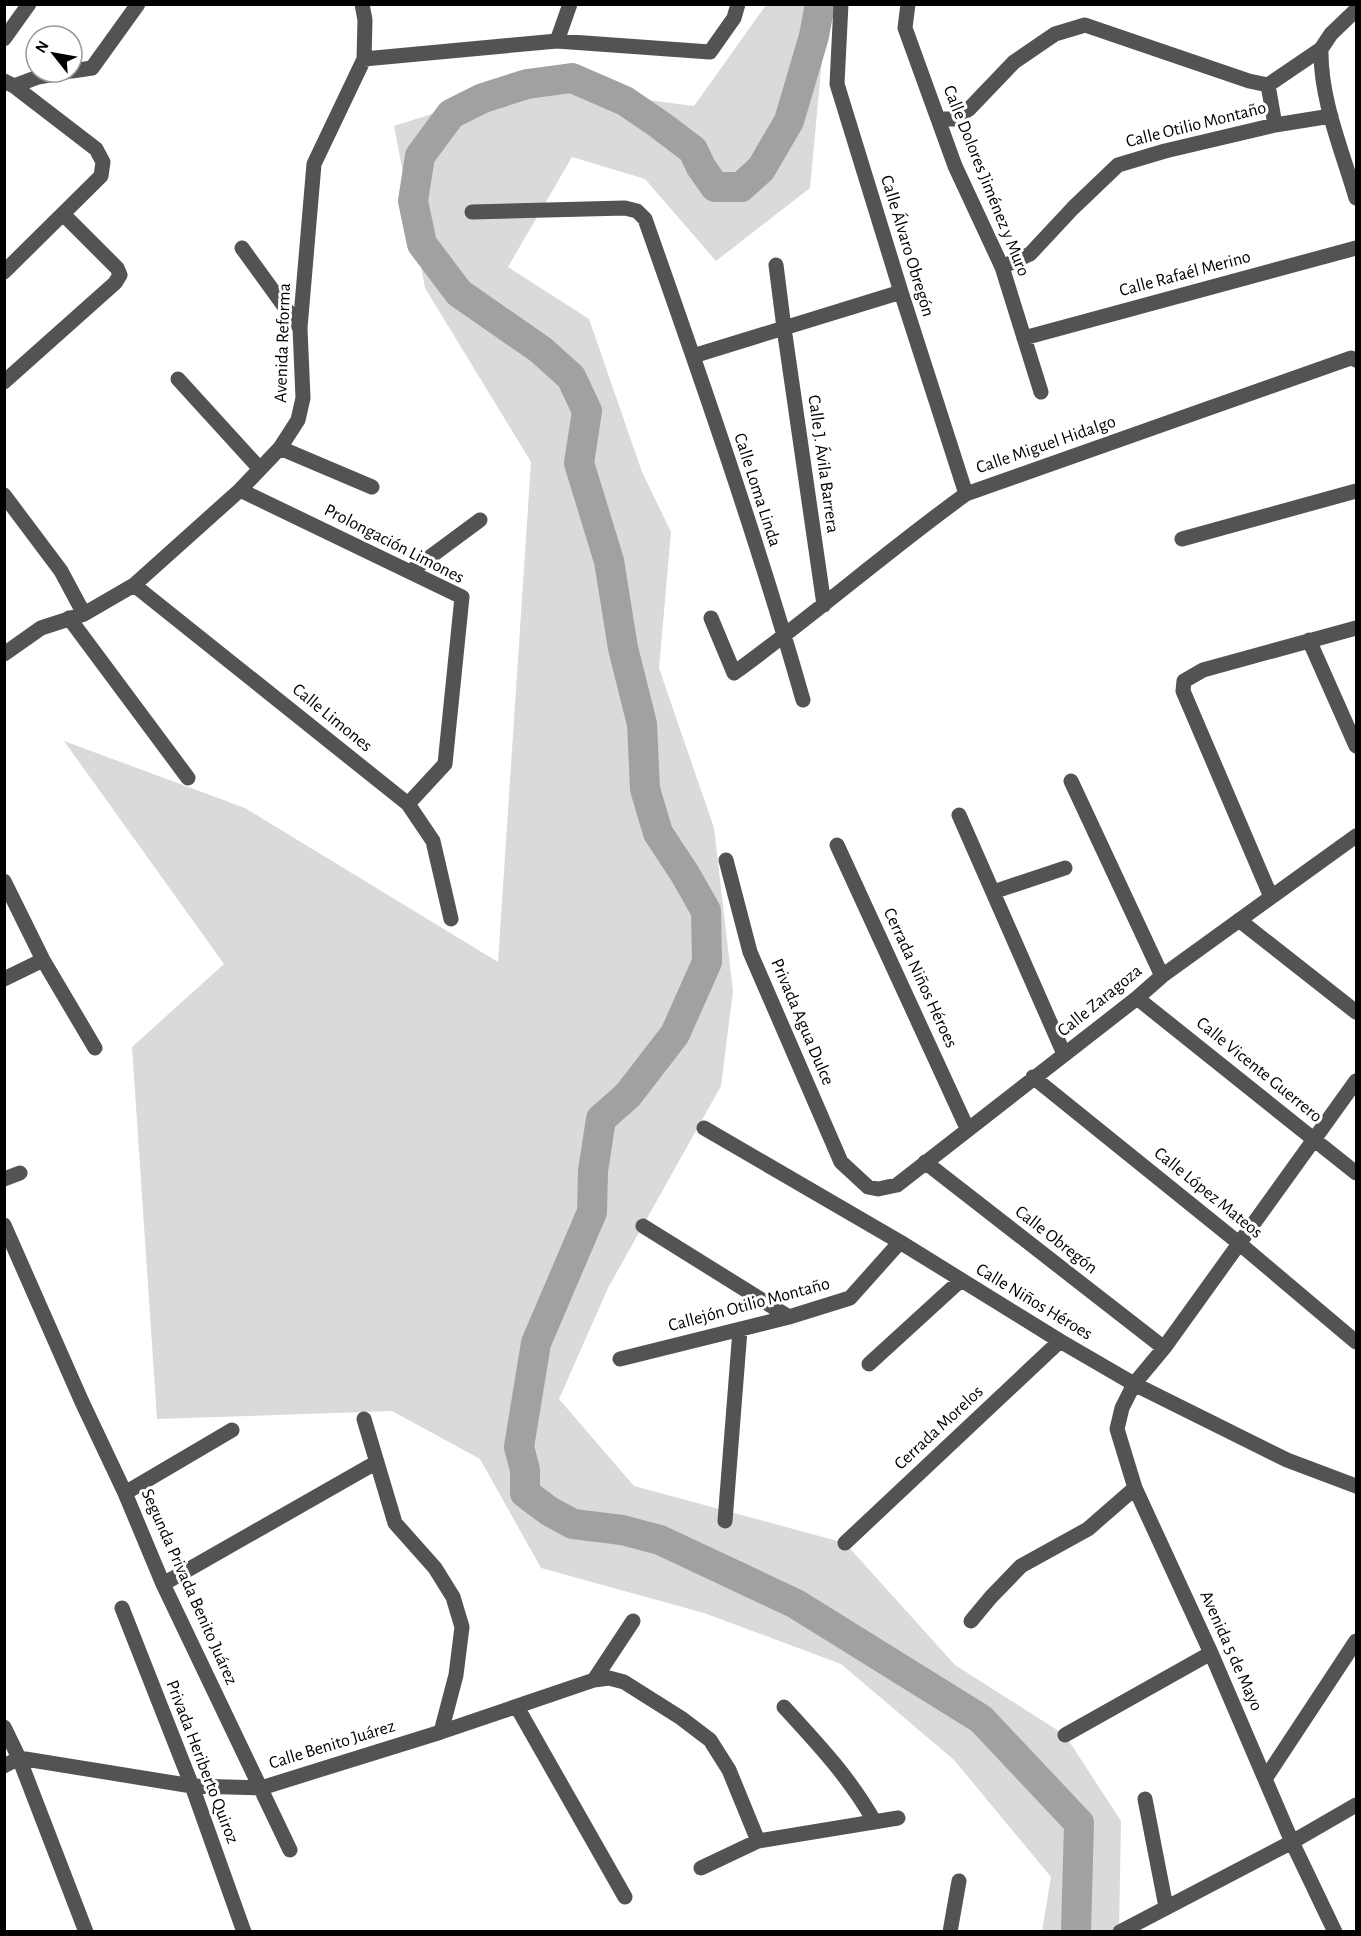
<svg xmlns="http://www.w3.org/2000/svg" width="1361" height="1936" font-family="'Alegreya Sans',sans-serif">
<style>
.green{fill:#dadada}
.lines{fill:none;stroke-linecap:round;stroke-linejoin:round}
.river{stroke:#a1a1a1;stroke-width:30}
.minor{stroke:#535353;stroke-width:15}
.labels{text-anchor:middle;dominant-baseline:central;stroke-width:6;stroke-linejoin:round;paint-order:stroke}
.street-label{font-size:18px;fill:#000;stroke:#fff}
</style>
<rect width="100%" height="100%" fill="#fff"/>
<path class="green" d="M766,5H827L810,188L716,261L645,179L572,157L508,267L589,319L642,472L671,532L659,668L714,828L733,991L721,1086L608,1288L559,1399L634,1486L845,1543L955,1665L1065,1735L1121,1821L1119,1931H1042L1051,1877L954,1760L841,1664L704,1613L541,1568L480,1459L392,1411L157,1419L132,1047L224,964L64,741L245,808L498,962L531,462L425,288L394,126L527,84L694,106Z"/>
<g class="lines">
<path class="river" d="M820,4L814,36L789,121L761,169L741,187H715L701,167L693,150L660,125L625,101L572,78L527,84L483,98L451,114L420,156L413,201L422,244L459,293L541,350L571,377L587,411L579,463L609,561L623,648L642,724L645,789L658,833L685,874L706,911L707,962L675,1034L628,1095L601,1119L593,1171L592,1212L536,1343L519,1447L525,1470V1493L549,1511L573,1524L622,1530L660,1540L796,1604L981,1719L1079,1823L1076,1932"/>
<path class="minor" d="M841,4L837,84L901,292L966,494
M908,4L905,28L955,166L1002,267L1041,392
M4,39L29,4
M557,41L570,4
M1321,49C1320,99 1342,150 1356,198
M364,59L557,41L710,52L734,18L738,4
M72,71L92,68L138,4
M4,81L14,86L96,149L103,162L101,176L4,272
M1268,85L1321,49L1331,34L1356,10
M1268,85L1275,125
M14,86L38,77L66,72
M938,119H954L969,109L1014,62L1055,34L1085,25L1249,81L1268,85
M472,212L625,208L637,211L645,219C701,378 757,538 803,700
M242,248L300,328
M776,265L784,328L824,605
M1002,267L1030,254L1073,208L1118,165L1165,151L1275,125L1331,116
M1024,338L1356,248
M693,356L901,292
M178,379L260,469
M4,382L115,283L120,275L117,268L63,214
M280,448L372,487
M240,490L462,597L445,764L408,804
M4,495L61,571L84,614
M1182,539L1356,491
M411,571L480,520
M134,585L408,804L433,841L451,919
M69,618L188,778
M711,618L734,673C813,616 887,551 966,494L1351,358L1356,360
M1309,640L1356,746
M4,654L41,628L84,614L134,585L240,490L280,448L298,420L303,398L300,328L314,164L364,59L365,20L362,4
M1071,781L1162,976
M959,815L1064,1054
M837,845L967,1128
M726,860L750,952L841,1162L868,1187L878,1189L897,1185L1137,998L1162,976L1356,836
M4,881L43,960L95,1048
M993,892L1065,868
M1271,897L1183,691L1184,681L1203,670L1356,628
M1239,920L1356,1012
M4,979L43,960
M1137,998L1356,1173
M1033,1077L1240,1244L1356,1342
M704,1128L900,1242L1060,1341L1134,1384L1287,1460L1356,1486
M925,1162L1164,1348
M4,1179L20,1173
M4,1225L82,1402L125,1493L163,1584L290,1850
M643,1226L789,1317
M620,1359L789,1317L850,1298L900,1242
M869,1364L961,1280
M364,1419L395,1523L435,1568L453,1597L462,1627L456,1675L441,1732
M125,1493L232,1430
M725,1521L740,1330
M845,1543L1060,1341
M163,1584L377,1462
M122,1608L192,1786L244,1932
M971,1621L991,1597L1021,1566L1088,1529L1135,1488
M594,1680L633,1621
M517,1707L625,1897
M784,1707C817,1743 850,1778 874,1821
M4,1727L19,1758L86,1932
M1065,1735L1211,1653
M4,1766L19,1758L192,1786L261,1788L441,1732L594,1680L609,1678L624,1682L681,1718L710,1740L729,1770L758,1841
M1265,1779L1356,1641
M1145,1799L1166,1907
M701,1868L758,1841L898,1818
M950,1932L959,1881
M1120,1932L1292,1842L1356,1805
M1335,1932L1292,1842L1211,1653L1135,1488L1117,1429L1122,1408L1134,1384L1164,1348L1356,1081"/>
</g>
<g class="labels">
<g class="street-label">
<text transform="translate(1196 125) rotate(-14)">Calle Otilio Montaño</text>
<text transform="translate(986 181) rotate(68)">Calle Dolores Jiménez y Muro</text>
<text transform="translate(907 246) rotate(73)">Calle Álvaro Obregón</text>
<text transform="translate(1185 274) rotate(-15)">Calle Rafaél Merino</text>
<text transform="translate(283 343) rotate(-88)">Avenida Reforma</text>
<text transform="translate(1046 445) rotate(-19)">Calle Miguel Hidalgo</text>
<text transform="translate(823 464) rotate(82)">Calle J. Ávila Barrera</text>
<text transform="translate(757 490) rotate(72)">Calle Loma Linda</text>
<text transform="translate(394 544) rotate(27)">Prolongación Limones</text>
<text transform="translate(332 718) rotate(39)">Calle Limones</text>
<text transform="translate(920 978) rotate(65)">Cerrada Niños Héroes</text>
<text transform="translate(1100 1001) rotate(-39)">Calle Zaragoza</text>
<text transform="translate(802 1022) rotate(67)">Privada Agua Dulce</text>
<text transform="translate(1259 1070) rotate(39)">Calle Vicente Guerrero</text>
<text transform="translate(1208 1193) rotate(39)">Calle López Mateos</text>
<text transform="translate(1056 1240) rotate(38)">Calle Obregón</text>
<text transform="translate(1034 1302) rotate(31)">Calle Niños Héroes</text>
<text transform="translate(749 1305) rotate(-15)">Callejón Otilio Montaño</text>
<text transform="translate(939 1428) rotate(-43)">Cerrada Morelos</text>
<text transform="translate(189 1587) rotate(66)">Segunda Privada Benito Juárez</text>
<text transform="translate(1231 1651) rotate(66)">Avenida 5 de Mayo</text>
<text transform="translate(332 1745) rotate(-17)">Calle Benito Juárez</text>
<text transform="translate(202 1762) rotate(69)">Privada Heriberto Quiroz</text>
</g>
</g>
<rect width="1361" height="1936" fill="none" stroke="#000000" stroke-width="12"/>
<g transform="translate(54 54) rotate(301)"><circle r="28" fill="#ffffff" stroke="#999999" stroke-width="1.5"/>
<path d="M0-4.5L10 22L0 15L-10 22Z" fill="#000000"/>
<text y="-9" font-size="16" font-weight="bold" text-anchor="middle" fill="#000000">N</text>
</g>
</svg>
